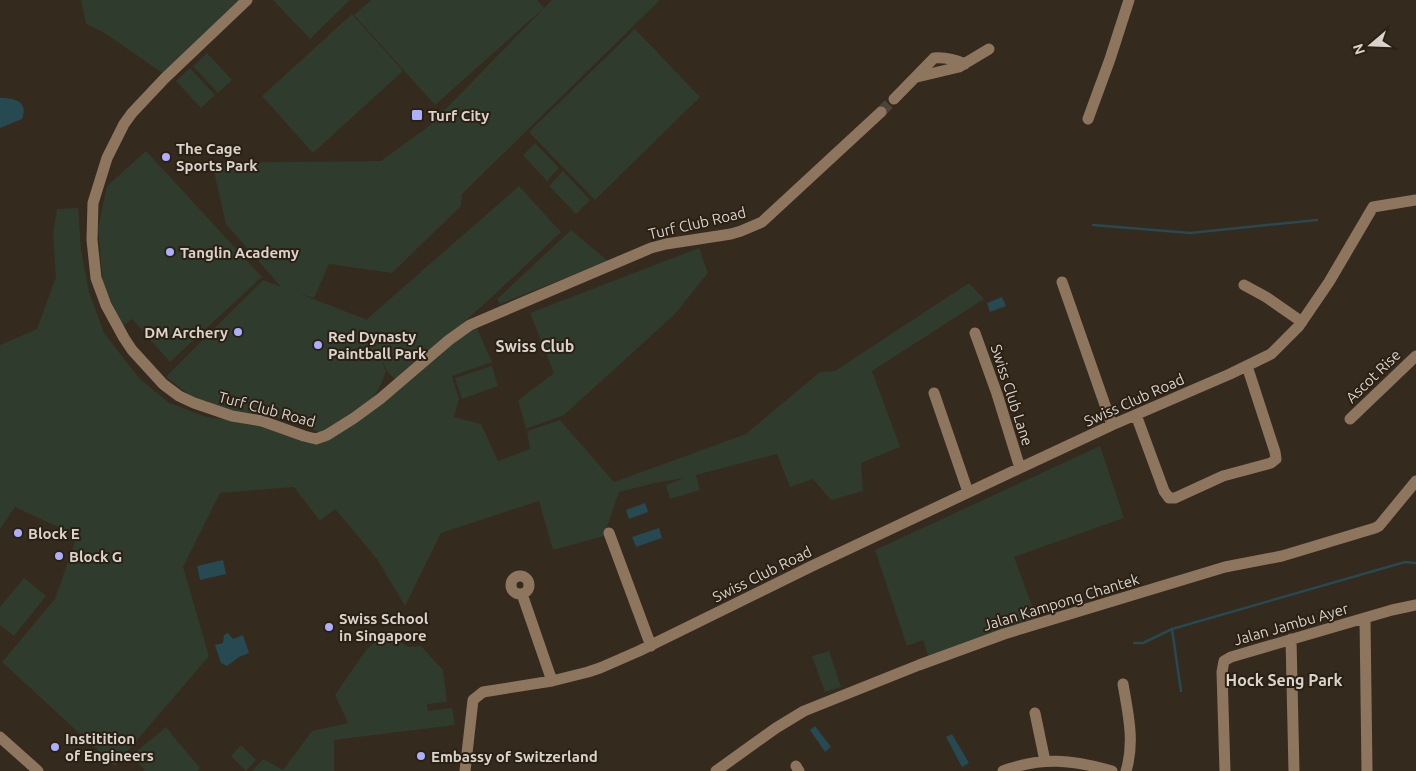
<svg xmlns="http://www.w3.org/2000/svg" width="1416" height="771" font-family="Ubuntu,sans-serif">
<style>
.green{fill:#2f3b2c}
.water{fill:#264952}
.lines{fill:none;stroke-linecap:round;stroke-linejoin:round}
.stream{stroke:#264952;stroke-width:2.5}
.minor-tunnel{stroke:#4e4338;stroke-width:11;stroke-dasharray:11 5.5;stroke-linecap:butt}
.minor{stroke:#8e765e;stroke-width:11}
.poi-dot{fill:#acaffb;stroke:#2b2014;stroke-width:2}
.labels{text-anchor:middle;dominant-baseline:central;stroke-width:4;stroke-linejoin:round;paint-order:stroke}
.poi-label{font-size:15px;font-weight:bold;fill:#dad3cb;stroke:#2b2014;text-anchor:start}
.street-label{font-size:15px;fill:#dad3cb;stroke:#2b2014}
.neighbourhood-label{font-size:16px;font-weight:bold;fill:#dad3cb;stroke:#2b2014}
</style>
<rect width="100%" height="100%" fill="#352a1e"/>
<path class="green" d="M81,0H241L164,74L103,32L86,24Z
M273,0H350L310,39Z
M371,0H537L544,8L435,105L354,15Z
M552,0H660L462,194L461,206L392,273L329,264L314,298L298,293L365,319L366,320L519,186L561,232L493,296L398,382L387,371L378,351L386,371L381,385L372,399L321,433L291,420L237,413L192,397L166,377L263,280L281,287L226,224L212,163L381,161L429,126Z
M352,14L403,71L313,153L262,96Z
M635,29L700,97L595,200L529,132Z
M207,53L232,80L218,93L193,66Z
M190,68L215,95L201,108L176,81Z
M535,143L559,168L547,181L523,155Z
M146,151L262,277L170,362L132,319L123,326L103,284L98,228L107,186Z
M563,171L590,200L576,214L549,186Z
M78,208L81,249L89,292L104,333L139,378L169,403L207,417L266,424L319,445L370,410L418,367L476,326L492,362L452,376L459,399L454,417L481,424L498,461L530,449L527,431L560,420L614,482L746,434L820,372L835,371L969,283L984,299L872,371L900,447L861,463L863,491L831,500L813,479L790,487L777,454L696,475L700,490L670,499L666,485L684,478L655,483L619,492L604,536L553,550L539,501L441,533L405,606L377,559L335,509L320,521L294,487L220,493L183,567L209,656L115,766L2,662L55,599L77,536L15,507L0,529V345L37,329L56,277L53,235L57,209Z
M571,230L608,261L500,304L497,299Z
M699,248L708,273L674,315L564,415L526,429L518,400L554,373L530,313Z
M492,366L498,386L462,399L455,378Z
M1100,446L1124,518L1014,557L1037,619L928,656L923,640L907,646L875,550Z
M24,578L46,596L14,636L0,625V607Z
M386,632L408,647L421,646L443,670L447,702L427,704L428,711L452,708L455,725L334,740V771H252L263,759L283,770L312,731L348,723L335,695L366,650Z
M829,651L841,687L825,692L812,656Z
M166,727L200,768L197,771H145L132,755Z
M241,745L256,760L246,771L231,756Z"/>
<path class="water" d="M0,98C14,98 29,101 22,119L0,128Z
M1002,297L1006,306L990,312L987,303Z
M645,503L648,512L629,519L626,510Z
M659,528L662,538L636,547L632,537Z
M223,560L226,574L200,580L197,566Z
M228,633L233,639L243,635L249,653L239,657L227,666L221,663L215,645L223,643L224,635Z
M815,726L831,747L825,752L810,730Z
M952,734L969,763L962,767L946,737Z"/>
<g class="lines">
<path class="stream" d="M1093,225L1190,233L1317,220
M1172,629L1181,691
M1134,643H1143L1172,629L1405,562L1416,563"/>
<path class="minor-tunnel" d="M881,112L894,99"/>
<path class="minor" d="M247,0L165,78L132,113L124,124L107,158L93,203L92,240L96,278L106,305L124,338L132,350L163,384L179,396L194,403L232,416L262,421L304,436L316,439L327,435L354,418L380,399L449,340L470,325L651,248L666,244L731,234L741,231L762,222L881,112
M917,77L959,67L989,49
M894,99L934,58C946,57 954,59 965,64
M1088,119L1110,59L1129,0
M1062,282L1112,425
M1244,285L1266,297L1302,322
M975,333L997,394L1020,468
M934,393L968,492
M1136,415L1164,491L1169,498H1175L1223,476L1271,463L1276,459L1275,452L1247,366
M1350,419L1416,356
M609,533L651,646
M511 585a9 9 0 1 1 18 0a9 9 0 1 1-18 0Z
M522,594L552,681
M1365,618L1367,771
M1291,639L1294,771
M1123,684C1128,713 1135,742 1126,771
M1035,713L1045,761
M0,737L38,771
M796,766L799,771
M465,771L473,700L483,692L552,681L588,672L600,668L639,651L812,566L1020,468L1112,425L1230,374L1271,354L1299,326L1329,282L1373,207L1416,200
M716,771L776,728L804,711L919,665L1004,634L1225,567L1282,556L1375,528L1379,526L1416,481
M1003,771C1042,756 1073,760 1112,771
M1225,771L1222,672L1224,661L1231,657L1392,610L1416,605"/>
</g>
<g class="poi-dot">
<rect x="411" y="109" width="12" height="12" rx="2.5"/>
<circle cx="166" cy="157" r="5"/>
<circle cx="170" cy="252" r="5"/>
<circle cx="238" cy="332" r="5"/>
<circle cx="318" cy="345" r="5"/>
<circle cx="18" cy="533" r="5"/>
<circle cx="59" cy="556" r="5"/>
<circle cx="329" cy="627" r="5"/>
<circle cx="55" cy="747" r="5"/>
<circle cx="421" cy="756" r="5"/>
</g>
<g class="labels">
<g class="poi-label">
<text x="428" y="115">Turf City</text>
<text x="176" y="148">The Cage<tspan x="176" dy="17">Sports Park</tspan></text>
<text x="180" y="252">Tanglin Academy</text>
<text x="228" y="332" text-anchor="end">DM Archery</text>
<text x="328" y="336">Red Dynasty<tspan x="328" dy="17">Paintball Park</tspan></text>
<text x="28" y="533">Block E</text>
<text x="69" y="556">Block G</text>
<text x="339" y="618">Swiss School<tspan x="339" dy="17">in Singapore</tspan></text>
<text x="65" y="738">Institition<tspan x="65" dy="17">of Engineers</tspan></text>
<text x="431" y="756">Embassy of Switzerland</text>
</g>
<g class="street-label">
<text transform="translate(697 223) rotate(-13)">Turf Club Road</text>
<text transform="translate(1373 376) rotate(-44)">Ascot Rise</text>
<text transform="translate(1012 395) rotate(72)">Swiss Club Lane</text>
<text transform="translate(1134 400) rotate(-24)">Swiss Club Road</text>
<text transform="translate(267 409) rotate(15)">Turf Club Road</text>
<text transform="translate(762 574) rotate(-26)">Swiss Club Road</text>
<text transform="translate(1061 602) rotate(-17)">Jalan Kampong Chantek</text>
<text transform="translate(1291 624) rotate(-16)">Jalan Jambu Ayer</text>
</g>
<g class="neighbourhood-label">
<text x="535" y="346">Swiss Club</text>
<text x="1284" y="680">Hock Seng Park</text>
</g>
</g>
<g transform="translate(1371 45) rotate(251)" stroke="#2b2014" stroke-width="4" paint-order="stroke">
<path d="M0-4L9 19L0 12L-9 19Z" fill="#dad3cb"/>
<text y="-8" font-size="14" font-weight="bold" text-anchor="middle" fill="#dad3cb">N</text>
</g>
</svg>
